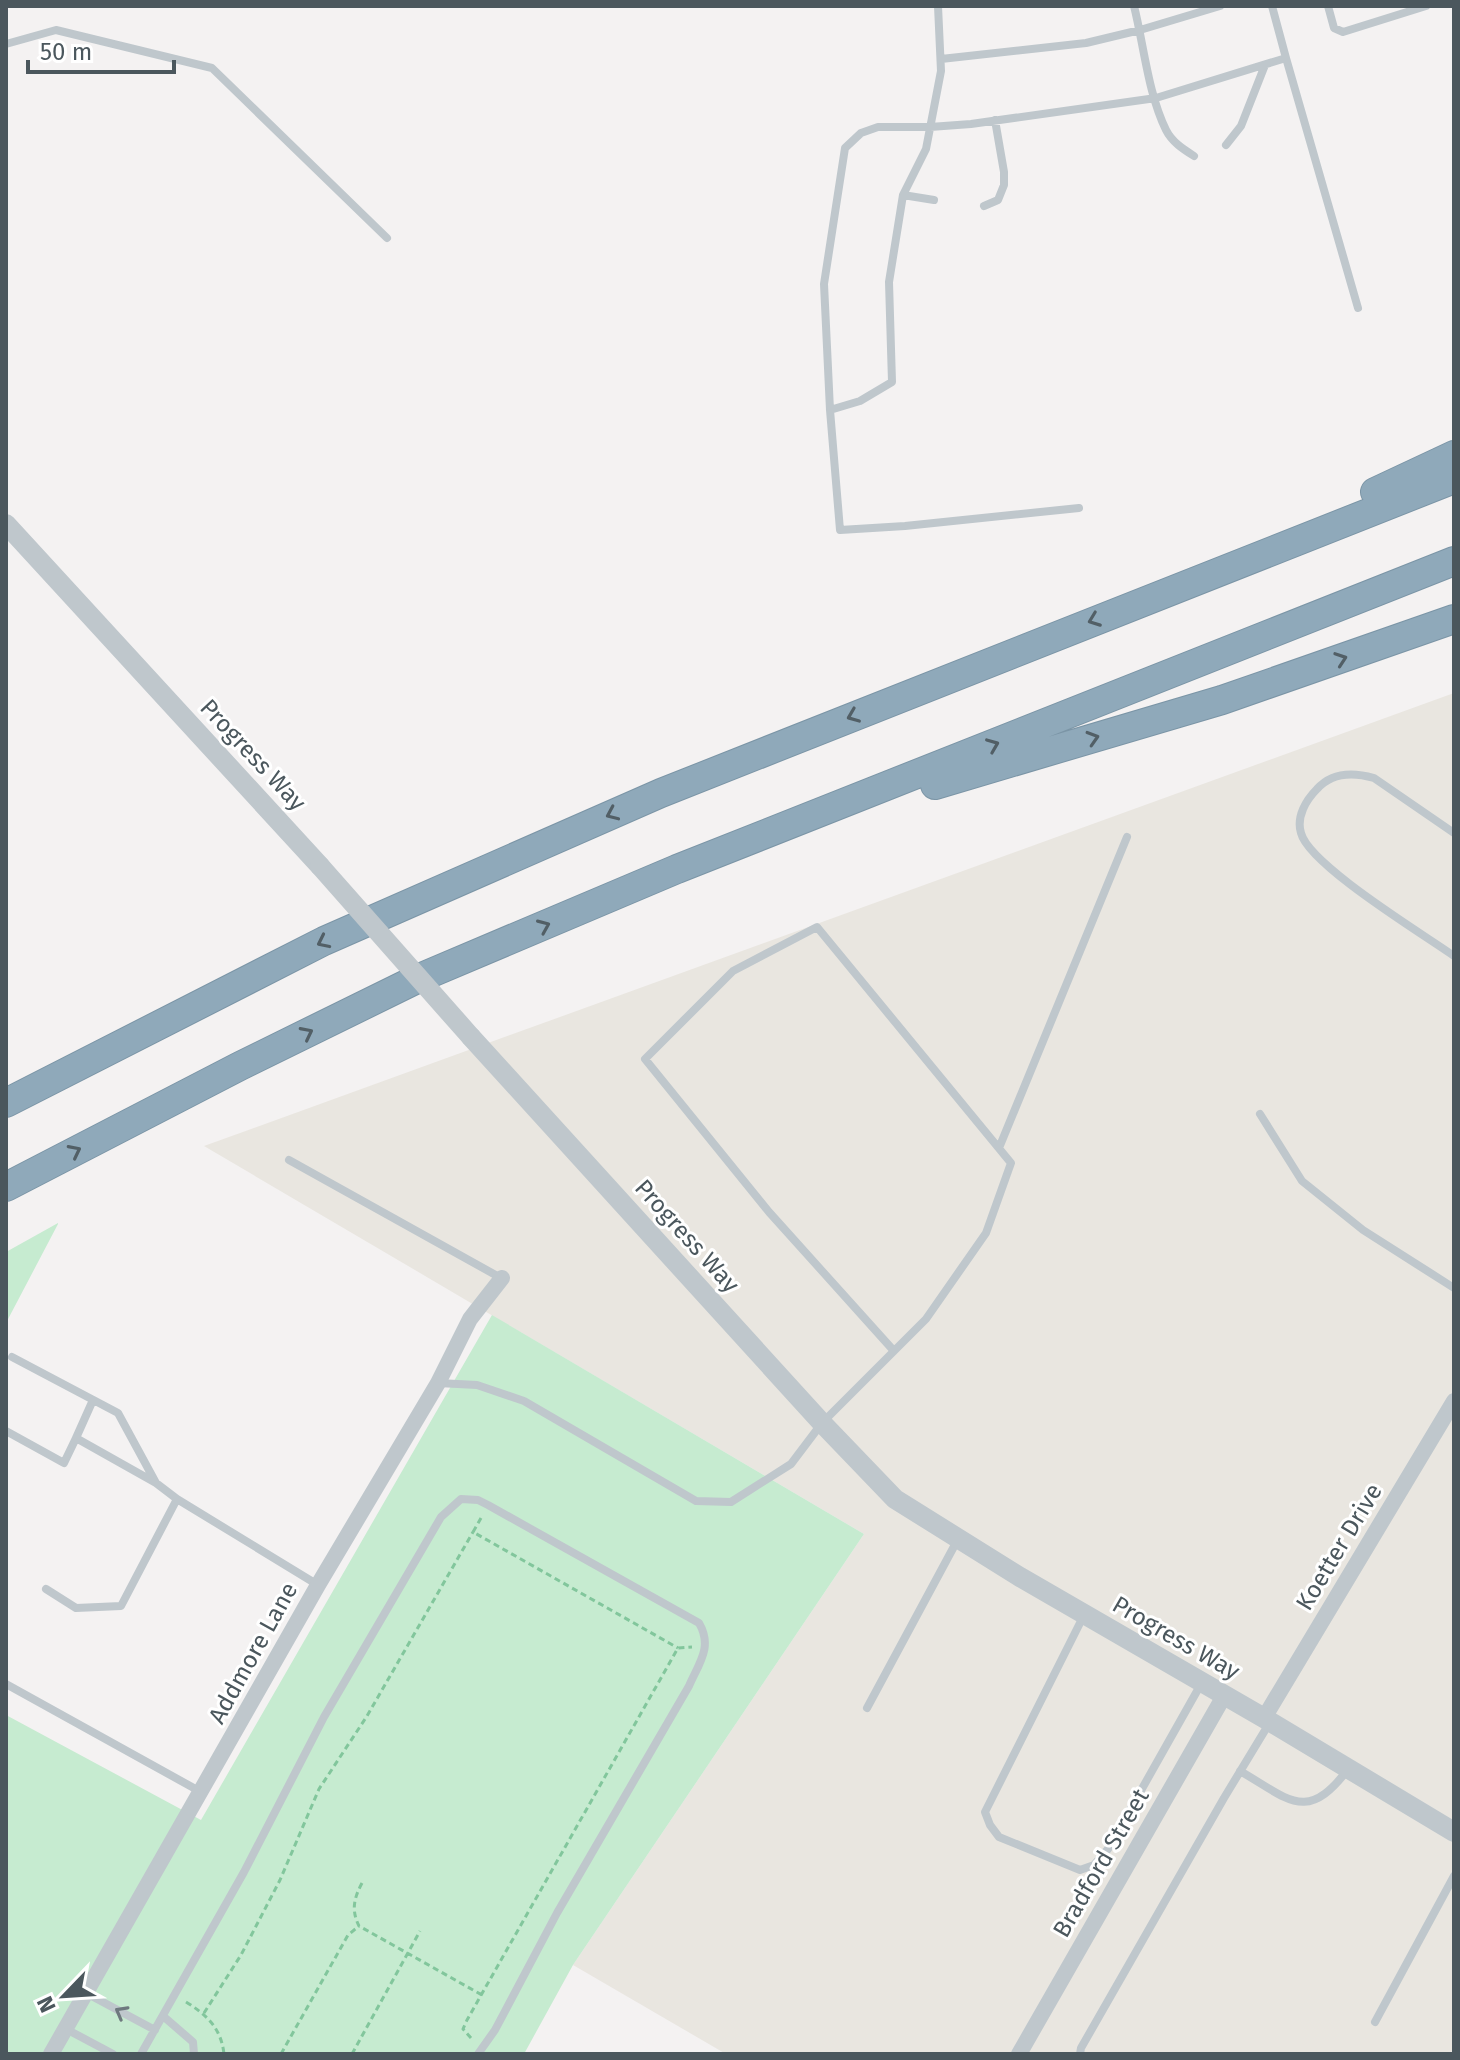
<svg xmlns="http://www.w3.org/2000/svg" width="1460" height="2060" font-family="'Fira Sans',sans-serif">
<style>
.commercial{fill:#e9e6e0}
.green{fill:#c6ebd0}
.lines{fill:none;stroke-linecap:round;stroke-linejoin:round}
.motorway-casing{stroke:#7b95a6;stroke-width:30}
.path{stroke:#82c69c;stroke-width:3;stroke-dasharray:6 4;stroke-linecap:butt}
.service{stroke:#bfc7cc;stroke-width:8}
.minor{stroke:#bfc7cc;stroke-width:16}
.tertiary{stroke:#bfc7cc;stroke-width:20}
.motorway{stroke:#8fa9ba;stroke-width:28}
.tertiary-bridge{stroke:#bfc7cc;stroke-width:20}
.oneway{stroke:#525f66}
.oneway2{stroke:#6e797e}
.labels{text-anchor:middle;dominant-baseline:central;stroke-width:6;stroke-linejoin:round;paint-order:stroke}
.street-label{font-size:24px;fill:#4b575d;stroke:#fff}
</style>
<rect width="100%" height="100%" fill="#f4f2f2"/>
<path class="commercial" d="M1454,693V2054H726L573,1965L864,1534L204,1146Z"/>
<path class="green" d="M58,1223V1224L6,1323V1252Z
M492,1315L864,1534L573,1965L524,2054H6V1715L201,1820Z"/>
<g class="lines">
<g class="motorway-casing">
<path id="motorway" d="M1375,492L1454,455
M935,785L1222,700L1454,619
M6,1103L324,941L661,793L1454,479
M6,1187L240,1066L417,979L677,869L1454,561"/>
</g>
<path class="path" d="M481,1518L473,1532L678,1648
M362,1883C354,1898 351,1910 359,1926L482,1995
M186,2002C207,2015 221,2028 224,2054
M204,2013L241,1955L280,1880L319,1789L367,1716L473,1532
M471,2038L463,2029L467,2020L678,1648L692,1647
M281,2054L348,1935L359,1926
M352,2054L420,1931"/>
<path class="service" d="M1134,6C1144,46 1148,93 1166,130C1172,142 1183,149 1194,156
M1328,6L1334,28L1343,32L1426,6
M6,44L56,30L212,68L387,238
M1286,58L1358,308
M941,59L1086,43L1140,30L1220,6
M1226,145L1241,126L1265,65
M903,195L934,200
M984,206L998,200L1004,185V172L995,120
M830,410L860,401L892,382L889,282L903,195L926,149L941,71L938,6
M1079,508L905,526L840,530L830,410L824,284L845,148L861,133L878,127H930L971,124L1156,98L1286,58L1272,6
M1454,833L1374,778C1353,772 1332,772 1317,789C1306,800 1296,817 1301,833C1309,865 1423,934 1454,956
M1260,1114L1302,1181L1363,1230L1454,1288
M999,1148L1127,837
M289,1160L501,1278
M12,1357L118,1413L156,1483L177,1499
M438,1383L477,1385L524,1401L696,1501L731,1502L791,1464L822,1423L926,1319L986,1233L1011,1163L817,927L733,971L645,1059L769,1212L894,1351
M6,1431L64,1463L76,1438L156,1483
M76,1438L93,1400
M46,1589L76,1608L121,1606L177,1499L318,1585
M1084,1615L985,1812L990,1825L999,1837L1080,1870L1094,1865L1108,1849L1201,1684
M6,1684L201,1792
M867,1708L958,1539
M1240,1771C1290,1800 1307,1824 1349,1768
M86,1993L155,2030
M163,2016L193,2042L194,2054
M1375,2022L1454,1876
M66,2029L113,2054
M141,2054L244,1872L324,1717L441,1517L461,1499L478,1500L488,1505L699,1623C713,1647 699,1663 689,1686L557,1913L495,2030L478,2054
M1080,2054L1081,2048L1224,1798L1270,1722"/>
<path class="minor" d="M1264,1718L1454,1401
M51,2054L318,1585L438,1383L470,1319L502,1278
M1019,2054L1224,1696"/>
<path class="tertiary" d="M6,524L320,866
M471,1037L822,1423L895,1499L1020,1577L1264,1718L1454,1832"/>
<use href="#motorway" class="motorway"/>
<path class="tertiary-bridge" d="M320,866L471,1037"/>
</g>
<defs><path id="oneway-chevron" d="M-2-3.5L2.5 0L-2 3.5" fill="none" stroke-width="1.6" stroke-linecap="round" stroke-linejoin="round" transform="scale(2)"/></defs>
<g class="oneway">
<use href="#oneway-chevron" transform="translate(1094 620) rotate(159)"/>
<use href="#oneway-chevron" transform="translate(1341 659) rotate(-19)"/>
<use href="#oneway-chevron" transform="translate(853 716) rotate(158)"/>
<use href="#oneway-chevron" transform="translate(1093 738) rotate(-17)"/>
<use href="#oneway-chevron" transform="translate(993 745) rotate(-22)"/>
<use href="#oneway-chevron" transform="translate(612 814) rotate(156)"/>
<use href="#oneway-chevron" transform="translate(544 926) rotate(-23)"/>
<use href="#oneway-chevron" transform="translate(323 942) rotate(154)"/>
<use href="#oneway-chevron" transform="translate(307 1033) rotate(-27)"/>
<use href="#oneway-chevron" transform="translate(75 1151) rotate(-27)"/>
</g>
<use class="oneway2" href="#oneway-chevron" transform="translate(121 2012) rotate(-151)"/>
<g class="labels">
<g class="street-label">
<text transform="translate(253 755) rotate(47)">Progress Way</text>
<text transform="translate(687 1236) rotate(48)">Progress Way</text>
<text transform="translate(1339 1547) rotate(-59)">Koetter Drive</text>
<text transform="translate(1176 1638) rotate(30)">Progress Way</text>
<text transform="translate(253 1653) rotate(-61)">Addmore Lane</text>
<text transform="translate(1101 1863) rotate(-60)">Bradford Street</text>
</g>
</g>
<rect width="1460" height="2060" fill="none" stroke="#4b575d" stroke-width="16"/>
<g transform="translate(64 1996) rotate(245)" stroke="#ffffff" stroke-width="6" paint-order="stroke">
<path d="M0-6L14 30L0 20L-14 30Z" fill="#4b575d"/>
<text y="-12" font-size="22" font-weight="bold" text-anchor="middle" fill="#4b575d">N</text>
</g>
<path d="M28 60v12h146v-12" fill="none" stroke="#4b575d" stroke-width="4"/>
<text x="40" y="60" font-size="24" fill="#4b575d" stroke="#ffffff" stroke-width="6" paint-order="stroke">50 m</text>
</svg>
